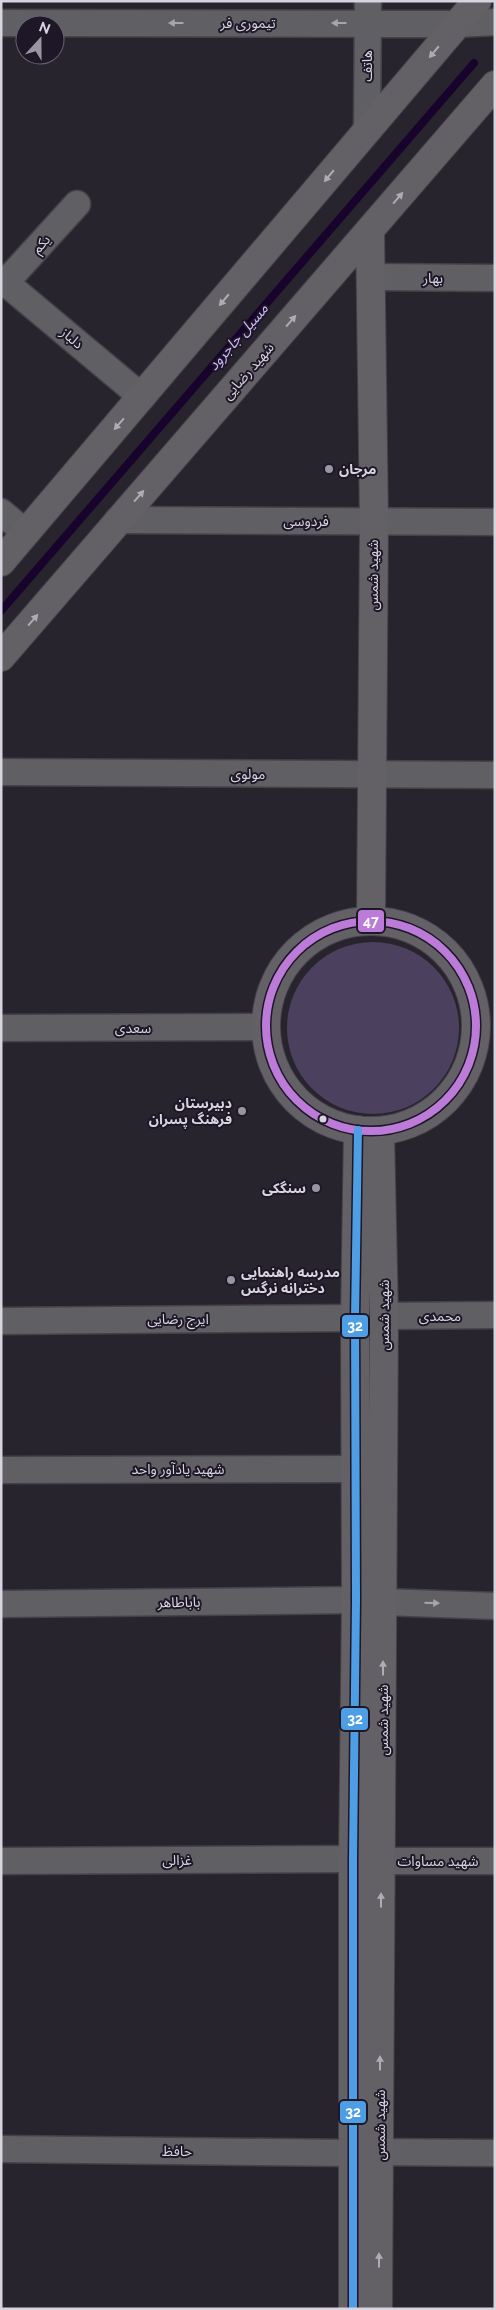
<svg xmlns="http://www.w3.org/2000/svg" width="496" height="2310" font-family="Raleway,'Noto Sans Arabic',sans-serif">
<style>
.green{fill:#4b405d}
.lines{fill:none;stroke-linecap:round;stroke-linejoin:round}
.stream{stroke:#17032c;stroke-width:8}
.minor-casing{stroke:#444149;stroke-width:29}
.secondary-casing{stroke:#444149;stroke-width:30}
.minor{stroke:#605f63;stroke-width:26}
.secondary{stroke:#646166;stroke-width:28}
.bus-1-casing{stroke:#1d1727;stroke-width:11}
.bus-2-casing{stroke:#1d1727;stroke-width:11}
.bus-1{stroke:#bd7bd9;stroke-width:8}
.bus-2{stroke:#4d9ee5;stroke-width:8}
.oneway{fill:#a8a5ad}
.oneway2{fill:#afacb5}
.poi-dot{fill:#9a96a1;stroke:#1d1727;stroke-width:2}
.bus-dot{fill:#d8d4df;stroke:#1d1727;stroke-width:2}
.labels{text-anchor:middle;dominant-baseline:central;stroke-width:4;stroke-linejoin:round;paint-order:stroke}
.street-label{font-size:14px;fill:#d8d4df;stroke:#1d1727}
.poi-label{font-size:14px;font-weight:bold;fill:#d8d4df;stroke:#1d1727;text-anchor:start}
.water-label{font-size:15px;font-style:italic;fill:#d1b8fb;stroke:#1d1727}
.line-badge{stroke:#1d1727;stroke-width:2}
.badge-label{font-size:14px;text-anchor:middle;font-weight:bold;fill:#fff}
</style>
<rect width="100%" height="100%" fill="#28242e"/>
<path class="green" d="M287 1028a86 86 0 1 1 172 0a86 86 0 1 1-172 0Z"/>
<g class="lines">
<path class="stream" d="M1,611L474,63"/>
<g class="minor-casing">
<path id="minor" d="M1,23L457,24L495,22
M367,131L368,1
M372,277L495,278
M1,279L142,397
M5,283L77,204
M1,512L26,533
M118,520L495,522
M1,772L495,775
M1,1028L266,1027
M384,1316L495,1315
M1,1321L355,1318
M1,1470L355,1469
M383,1602L495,1606
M1,1604L356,1600
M1,1861L353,1859
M382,1861H495
M1,2149L353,2153
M380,2152L495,2153"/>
</g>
<g class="secondary-casing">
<path id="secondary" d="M370,230L374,522L371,920
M1,562L477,1
M1,657L495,85
M266 1026a105 105 0 1 1 210 0a105 105 0 1 1-210 0Z
M353,2309V1859L356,1600L355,1318L358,1130
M378,2309L384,1316L380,1132"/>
</g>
<use href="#minor" class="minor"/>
<use href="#secondary" class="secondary"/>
<g class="bus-1-casing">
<path id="bus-1" d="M266 1026a105 105 0 1 1 210 0a105 105 0 1 1-210 0Z"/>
</g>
<g class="bus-2-casing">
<path id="bus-2" d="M353,2309V1859L356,1600L355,1318L358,1130"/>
</g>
<use href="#bus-1" class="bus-1"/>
<use href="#bus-2" class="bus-2"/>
</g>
<defs><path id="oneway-solid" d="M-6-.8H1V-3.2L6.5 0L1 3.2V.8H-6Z" transform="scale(1.25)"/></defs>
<g class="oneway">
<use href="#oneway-solid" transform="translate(176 23) rotate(-180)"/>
<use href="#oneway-solid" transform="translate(339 23) rotate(-180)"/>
<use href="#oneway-solid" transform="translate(432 1603) rotate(2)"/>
</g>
<g class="oneway2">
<use href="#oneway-solid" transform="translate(434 52) rotate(130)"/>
<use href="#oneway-solid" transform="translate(329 176) rotate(130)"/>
<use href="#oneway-solid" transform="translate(398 198) rotate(-49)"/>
<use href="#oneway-solid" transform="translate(224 300) rotate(130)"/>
<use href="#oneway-solid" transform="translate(291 321) rotate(-49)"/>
<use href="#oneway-solid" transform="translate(119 424) rotate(131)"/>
<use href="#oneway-solid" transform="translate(139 496) rotate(-49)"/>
<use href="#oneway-solid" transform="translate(33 620) rotate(-49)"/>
<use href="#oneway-solid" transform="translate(383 1668) rotate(-90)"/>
<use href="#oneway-solid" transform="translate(381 1900) rotate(-90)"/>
<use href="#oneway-solid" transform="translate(380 2063) rotate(-90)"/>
<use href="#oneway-solid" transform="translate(379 2260) rotate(-90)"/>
</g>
<g class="poi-dot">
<circle cx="329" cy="469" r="5"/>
<circle cx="242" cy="1111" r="5"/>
<circle cx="316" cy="1188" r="5"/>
<circle cx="231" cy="1280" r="5"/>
</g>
<circle class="bus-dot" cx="323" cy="1119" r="4.5"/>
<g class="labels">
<g class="street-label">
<text x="248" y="23">تیموری فر</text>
<text transform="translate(367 66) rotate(-90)">هاتف</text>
<text transform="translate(41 244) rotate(-48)">یکم</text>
<text x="433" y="278">بهار</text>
<text transform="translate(72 338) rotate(40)">دلباز</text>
<text transform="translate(248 371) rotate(-49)">شهید رضایی</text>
<text x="306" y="521">فردوسی</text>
<text transform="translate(373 575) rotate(-90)">شهید شمس</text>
<text x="248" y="774">مولوی</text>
<text x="133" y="1028">سعدی</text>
<text transform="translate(384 1315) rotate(-90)">شهید شمس</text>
<text x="440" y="1316">محمدی</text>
<text x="178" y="1319">ایرج رضایی</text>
<text x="178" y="1469">شهید یادآور واحد</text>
<text transform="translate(179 1602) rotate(-1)">باباطاهر</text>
<text transform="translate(383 1720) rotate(-90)">شهید شمس</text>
<text x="177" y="1860">غزالی</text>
<text x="438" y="1861">شهید مساوات</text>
<text transform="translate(380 2125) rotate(-90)">شهید شمس</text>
<text transform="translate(177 2151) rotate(1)">حافظ</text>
</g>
<g class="poi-label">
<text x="339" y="469">مرجان</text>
<text x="232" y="1103" text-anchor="end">دبیرستان<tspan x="232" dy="16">فرهنگ پسران</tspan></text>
<text x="306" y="1188" text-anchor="end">سنگکی</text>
<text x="241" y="1272">مدرسه راهنمایی<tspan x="241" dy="16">دخترانه نرگس</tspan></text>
</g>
<g class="water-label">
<text transform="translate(238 337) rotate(-49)">مسیل جاجرود</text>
</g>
</g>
<g class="line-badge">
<rect x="357" y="909" width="28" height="24" rx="5" fill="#bd7bd9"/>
<rect x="341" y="1314" width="28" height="24" rx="5" fill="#4d9ee5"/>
<rect x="340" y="1707" width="29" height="24" rx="5" fill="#4d9ee5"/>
<rect x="339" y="2100" width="28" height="24" rx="5" fill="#4d9ee5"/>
</g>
<g class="badge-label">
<text x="371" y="926">47</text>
<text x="355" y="1331">32</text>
<text x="355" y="1724">32</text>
<text x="353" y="2117">32</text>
</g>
<rect width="496" height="2310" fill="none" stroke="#d8d4df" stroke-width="5"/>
<g transform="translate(40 40) rotate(21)"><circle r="24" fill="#1d1727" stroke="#686371"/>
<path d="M0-4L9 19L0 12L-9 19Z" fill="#9a96a1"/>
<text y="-8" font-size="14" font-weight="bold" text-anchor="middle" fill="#d8d4df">N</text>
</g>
</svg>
